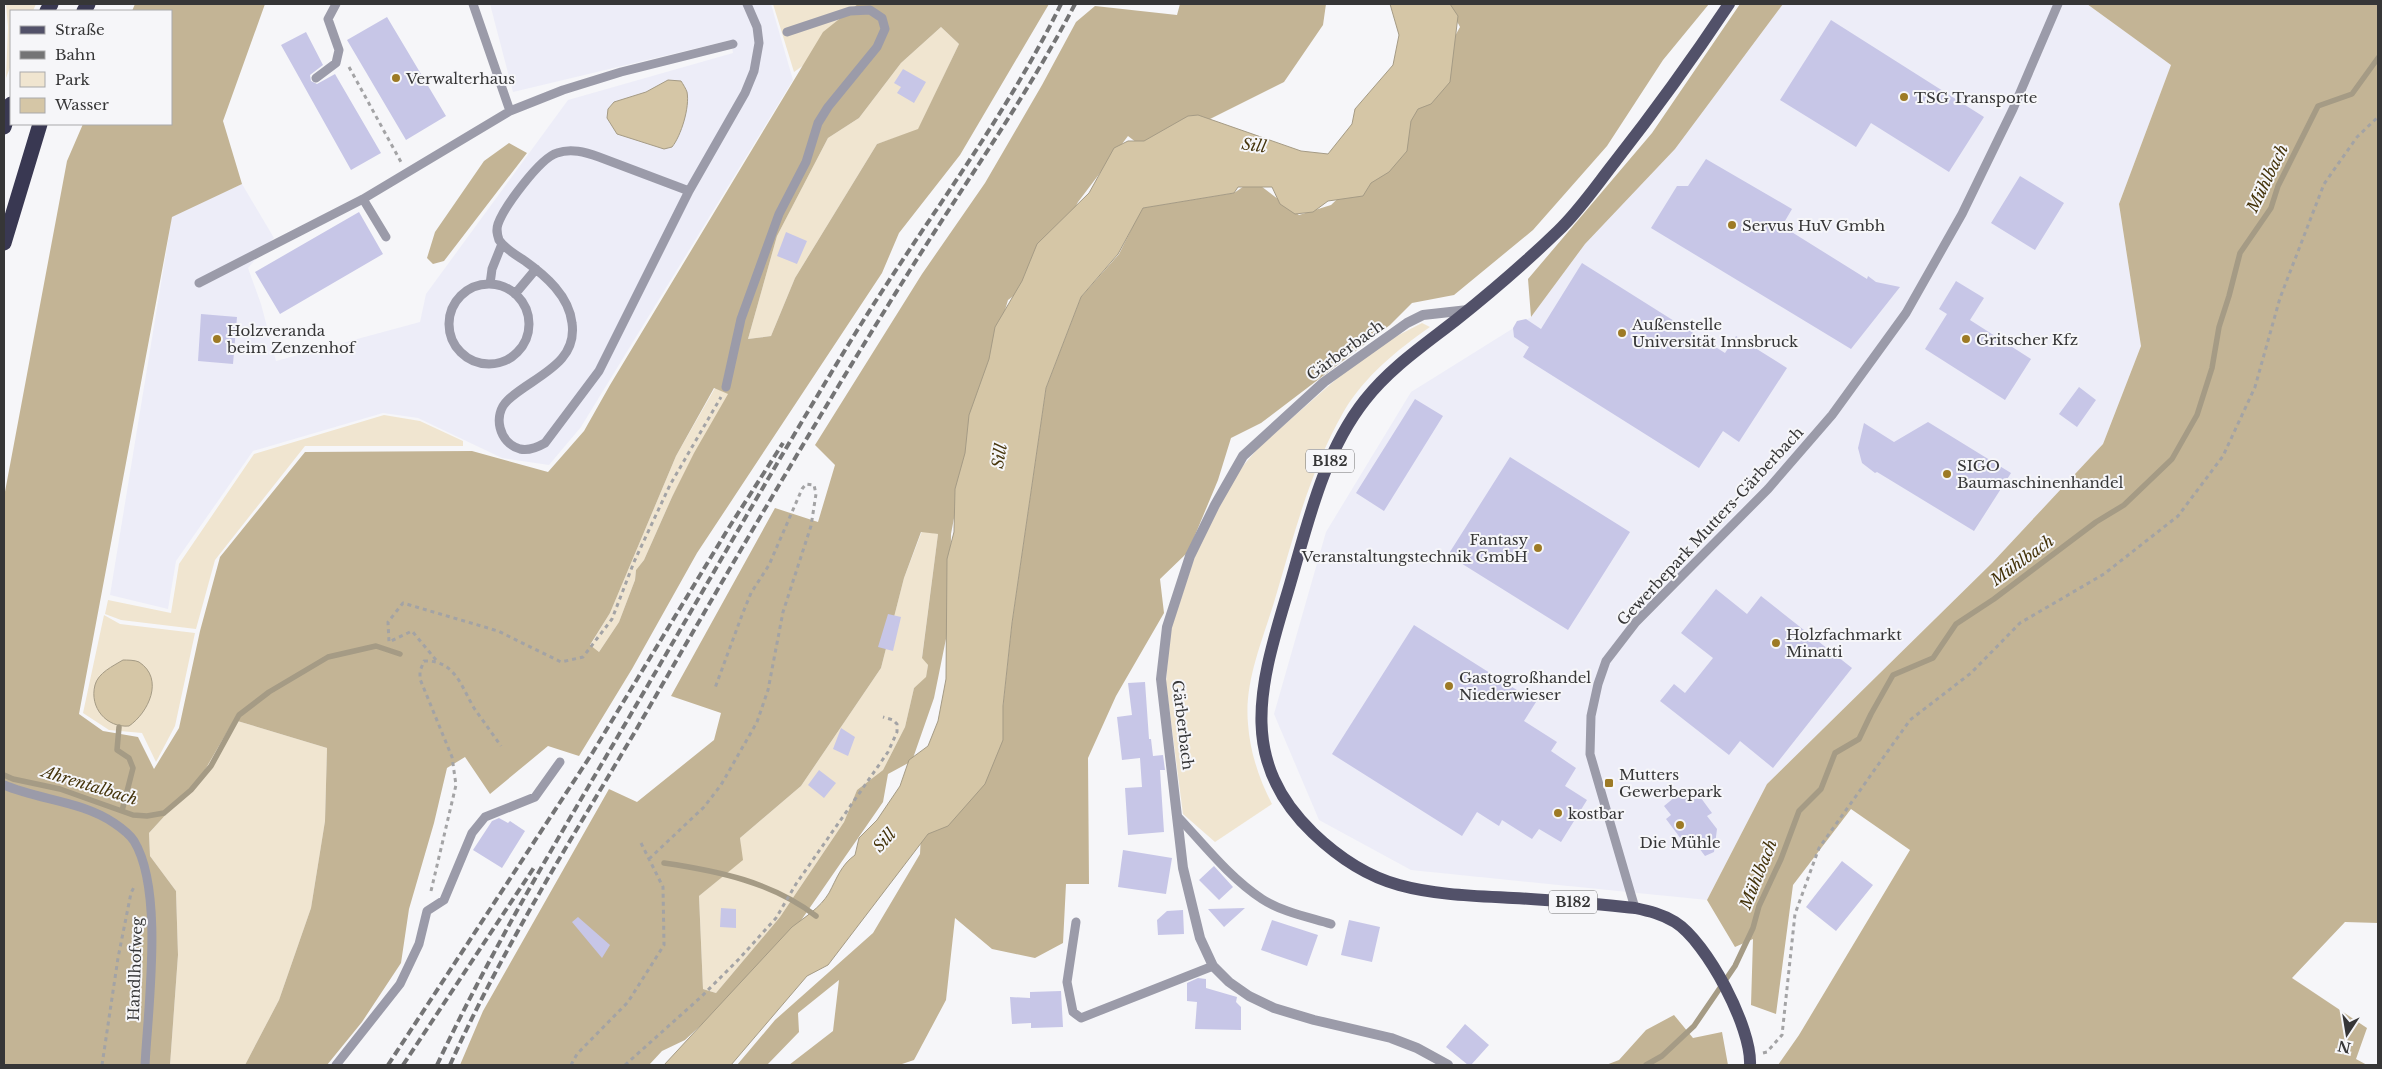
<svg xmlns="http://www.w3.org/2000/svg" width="2382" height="1069" font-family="'Libre Baskerville',serif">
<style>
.built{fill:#ededf8}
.green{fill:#f0e5d0}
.forest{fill:#c3b495;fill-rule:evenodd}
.water{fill:#d5c6a6;stroke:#a59b85}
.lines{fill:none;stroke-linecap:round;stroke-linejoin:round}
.stream{stroke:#a59b85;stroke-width:5.5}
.building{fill:#c7c6e7}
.path{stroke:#a3a3a5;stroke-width:3;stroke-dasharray:4 4;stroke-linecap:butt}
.service{stroke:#9b9ba9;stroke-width:9}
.minor{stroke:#9b9ba9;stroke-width:10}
.primary{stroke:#525169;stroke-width:12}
.motorway{stroke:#393852;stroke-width:15}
.rail{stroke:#747475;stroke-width:4;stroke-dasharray:8 4;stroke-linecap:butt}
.poi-dot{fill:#9d7a25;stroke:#f6f6f9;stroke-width:2}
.labels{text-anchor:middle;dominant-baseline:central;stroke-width:4;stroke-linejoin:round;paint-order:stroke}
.shield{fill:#f6f6f9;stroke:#707071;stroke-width:1}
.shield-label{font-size:14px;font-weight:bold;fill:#363637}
.poi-label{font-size:15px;fill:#363637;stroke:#f6f6f9;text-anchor:start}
.street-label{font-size:15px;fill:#363637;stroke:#f6f6f9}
.water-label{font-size:16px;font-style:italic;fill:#45340b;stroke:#f6f6f9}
</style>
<rect width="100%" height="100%" fill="#f6f6f9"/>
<path class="built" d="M490,4H771L793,80L581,427L549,465L502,458L418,418L383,413L253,451L176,561L168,609L110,595L172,216L242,184L274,238L248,268L261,304L276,361L420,322L426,294L568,100L733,53L731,40L513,92Z
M1783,4H2087L2171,65L2119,204L2141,346L2103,444L1992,563L1767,784L1707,900L1411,870L1319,820L1274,714L1326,532L1411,392L1531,317L1585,244L1675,149Z"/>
<path class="green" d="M6,4H36L33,11H11V65L6,78L8,27Z
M773,4H870L866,21L794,72Z
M941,27L959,44L918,130L877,144L795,278L771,336L748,339L777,236L828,138L859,118L901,63Z
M1422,323L1430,327C1397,350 1365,376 1344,411C1310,470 1294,535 1275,599C1263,640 1244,681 1248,724C1250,752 1259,779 1272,804L1215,842L1183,814L1166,683L1170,631L1197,550L1237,473L1259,447L1349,368L1393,338Z
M715,388L729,394L672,497L644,560L636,570L635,580L619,622L599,652L590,646L610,613L676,456Z
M384,415L420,421L463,441V446H305L215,560L196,629L121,620L105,614L108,600L171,613L179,564L254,454Z
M922,531L938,534L922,657L928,665L926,678L914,688L905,727L883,770L857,790L844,822L780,917L716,993L703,989L699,896L742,860L740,838L801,786L881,668L904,578Z
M104,615L120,624L195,633L175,726L156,762L142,733L109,730L83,713Z
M234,720L327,748L325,821L311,908L279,1000L245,1065H170L178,955L176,891L150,856L149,833L202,775Z"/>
<path class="forest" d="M135,4H265L223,121L242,184L172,217L79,714L103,731L138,737L154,769L179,728L200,631L220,557L305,452L472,451L548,472L584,431L610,385L823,32L858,4H1049L960,155L899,233L882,273L697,553L632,669L579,756L548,746L490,794L465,757L447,768L434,823L409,909L401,963L362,1022L327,1065H245L279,1000L311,908L325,821L327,748L234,720L202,775L149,833L150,856L176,891L178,955L170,1065H4V497L67,161L83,124H171V11H132ZM941,27L959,44L918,129L877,144L795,278L771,336L748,339L777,236L828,138L859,118L901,63ZM714,388L728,394L694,453L672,497L644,560L636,570L635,580L619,622L599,652L590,645L610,613L676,456Z
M1180,4H1326L1323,25L1284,82L1208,120L1141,146L1128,136L1078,202L1041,276L1008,300L973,417L951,534L950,619L934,698L912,761L888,774L883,802L793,932L758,972L685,1040L662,1051L649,1065H460L483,1011L609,789L637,802L714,740L721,713L671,696L775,508L818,522L835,465L815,445L922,274L985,183L1042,85L1076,22L1095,6L1177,15ZM921,532L938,534L922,658L928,665L926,677L914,688L905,727L883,770L857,790L844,822L780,917L716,993L703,989L699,896L743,860L740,838L801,786L881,668L904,578Z
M1448,4H1709L1663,60L1607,146L1533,230L1454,295L1412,303L1390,325L1261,423L1231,438L1218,480L1188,552L1160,579L1164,613L1116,696L1088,758L1089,884H1066L1063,943L1035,958L992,949L955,918L946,1000L914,1060L899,1065H789L833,1031L839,980L798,1013L799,1032L767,1065H737L775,1020L873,933L920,854L922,814L1003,706L1012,623L1046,388L1081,297L1119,254L1142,208L1234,193L1253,180L1299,215L1331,205L1393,146L1460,27Z
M1740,4H1783L1675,149L1585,244L1531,317L1528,279L1652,133Z
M2087,4H2378V923L2345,922L2292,978L2367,1028L2356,1059L2367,1065H1778L1799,1035L1910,850L1851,809L1793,885L1776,1014L1751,1005L1753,939L1735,947L1707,900L1767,784L1992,563L2103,444L2141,346L2119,204L2171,65Z
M509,143L527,153L444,261L433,264L427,258L435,232L484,161Z
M1674,1015L1693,1038L1722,1032L1728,1065H1606L1619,1060L1646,1030Z"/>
<path class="water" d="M1390,4H1450L1458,16L1450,82L1431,104L1418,109L1411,121L1407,151L1389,172L1371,183L1363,196L1328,201L1313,212L1295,214L1280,204L1272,187H1238L1234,193L1143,208L1118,254L1081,297L1046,388L1012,623L1003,706V740L985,784L948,826L928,834L828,965L807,976L731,1065H664L792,927C805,917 820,908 829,893C837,878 841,865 855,855L859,838L877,820L900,786L909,760L928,746L938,721L946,679L947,559L954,532L955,489L965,453L969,415L989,359L995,327L1022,281L1037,244L1089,193L1114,148L1128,141H1144L1188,116L1198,115L1301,151L1328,154L1352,124L1355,109L1393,65L1399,35Z
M668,80L681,81C683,84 686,89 687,92C690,107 681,136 672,147L664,149L617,134L607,118L608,109L614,102L646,92Z
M123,660C127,660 135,660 139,662C165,679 148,713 129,726C107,728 89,708 95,685C98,673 113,666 123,660Z"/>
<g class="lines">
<path class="stream" d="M119,727L117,750L129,758L133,768L122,811
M4,775L13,779L60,789L133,815L147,816L164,813L191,790L211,766L239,715L269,692L328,657L376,646L400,654
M664,863C718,871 772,882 816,916
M1646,1065L1662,1056L1694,1026L1735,966L1753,928L1759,906L1781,859L1799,811L1821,789L1835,753L1859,739L1871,714L1893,675L1933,658L1956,624L1994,599L2096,522L2124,505L2172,459L2197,415L2212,368L2219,327L2229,296L2240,253L2271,208L2278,186L2318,106L2352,94L2378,58"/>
</g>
<path class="building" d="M387,17L446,116L406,140L347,40Z
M1831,20L1984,117L1949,172L1871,123L1856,147L1780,100Z
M306,32L323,65L310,75L311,81L317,84L335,74L381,153L351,170L281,45Z
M903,69L926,82L914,103L897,93L901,87L894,83Z
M1706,159L1792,209L1782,226L1867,279L1868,276L1876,282L1900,287L1851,349L1651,228L1677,186H1688Z
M2020,176L2064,203L2035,250L1991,223Z
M359,212L383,254L280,314L255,272Z
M786,232L807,241L797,264L777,256Z
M1582,263L1725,353L1736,336L1787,368L1739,442L1723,431L1699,468L1523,357L1529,347L1514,337L1513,328L1517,321L1526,319L1541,329Z
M1956,281L1984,298L1970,320L2031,359L2005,400L1925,349L1947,314L1939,309Z
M201,314L237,317L233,364L198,361Z
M2079,387L2096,400L2077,427L2059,414Z
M1415,399L1443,416L1384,511L1356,493Z
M1928,422L2011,473L1974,531L1877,472L1875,473L1862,463L1858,448L1864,423L1894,442Z
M1510,457L1630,532L1568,630L1448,555Z
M1716,589L1747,614L1761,596L1852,668L1773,768L1740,741L1729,755L1660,701L1674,684L1685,693L1713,658L1681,633Z
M888,614L901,617L893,651L878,647Z
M1414,625L1536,702L1524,721L1557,742L1551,751L1576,768L1565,786L1587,800L1561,842L1539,829L1532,839L1502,820L1499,826L1477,812L1462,836L1332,754Z
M1145,682L1149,739H1151L1153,756L1163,755L1165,770H1160L1164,832L1128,835L1125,788L1142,787L1140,758L1122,760L1117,717L1132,715L1128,683Z
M841,728L855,737L848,756L833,749Z
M819,770L836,783L824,798L808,785Z
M1686,788L1695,799L1701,798L1712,813L1707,816L1717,829L1714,852L1705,856L1696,844L1694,846L1686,836L1681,839L1666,819L1671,815L1664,806Z
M499,818L508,823L510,821L525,831L502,868L473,850L492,821Z
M1123,850L1172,858L1166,894L1118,887Z
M1842,861L1873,885L1836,931L1806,907Z
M1214,866L1233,887L1219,900L1199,880Z
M721,908L736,909V928L720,927Z
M1245,908L1224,927L1208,909Z
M1183,910L1184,934L1158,935L1157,920L1167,911Z
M578,917L610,945L602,958L572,922Z
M1272,920L1318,935L1307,966L1261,950Z
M1349,920L1380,927L1372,962L1341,955Z
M1198,978L1206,979V988L1237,997L1236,1002L1241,1007V1030L1195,1029L1197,1002L1187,1001V983Z
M1061,991L1063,1027L1031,1028V1023L1012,1024L1010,997L1030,998V992Z
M1465,1024L1489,1045L1471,1065H1468L1446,1047Z"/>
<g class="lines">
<path class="path" d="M349,67L401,162
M436,660L412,631L389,642L388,622L403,603L498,631L561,662L583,657L612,619L634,562L670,485L721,397
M649,859L704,807L721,785L757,722L768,690L783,612L811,526L816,494L814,485L806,484L802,489L769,565L751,593L742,615L715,688
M431,891L456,785L452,757L420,679V671L424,661C455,660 461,686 474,708C483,721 492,733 501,746
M1763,1053L1767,1052L1782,1035L1795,914L1819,848L1910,720L1971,673L2020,623L2104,574L2178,516L2223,456L2255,387L2280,298L2324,184L2357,137L2378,117
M102,1065L118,958L131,893L135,885
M571,1065L577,1054L628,1002L664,945L663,887L641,843
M625,1065L701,997L739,959L776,918L796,884L888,752L897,732V724L893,720L883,717"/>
<path class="service" d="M473,4L510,111
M316,78L336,63L339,50L328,19L336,4
M689,191L599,157C585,152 571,148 557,153C540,158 504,207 498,224C496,230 497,234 499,240C505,249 516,255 525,261C546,276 569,296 572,323C578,365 532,377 508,400C492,415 499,443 520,449C529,451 538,447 545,443L599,371L689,191L745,93L754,71L759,43L757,27L747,4
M363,199L386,237
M199,283L363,199L510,111L563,90L621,72L733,44
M490,284L492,269L502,244
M449 324a40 40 0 1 1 80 0a40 40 0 1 1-80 0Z
M515,294L536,269
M726,387L741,319L779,214L806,162L818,123L828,107L877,47L885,29L882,18L870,10L850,11L787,32
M4,785C39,800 82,801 114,823C120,827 130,835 134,841C164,890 148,1007 145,1065
M1179,818C1205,846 1230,878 1262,899C1282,912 1308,917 1331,924
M1635,908L1590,754L1591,716L1598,684L1606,661L1636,622L1768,489L1832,415L1906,313L1962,214L2013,109L2058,4
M1076,922L1067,982L1073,1012L1081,1018L1213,966
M336,1065L400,984L419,944L427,911L444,900L472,833L485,817L535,797L560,762"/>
<path class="minor" d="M1448,1065L1417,1048L1391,1038L1314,1020L1274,1008L1249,996L1229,982L1213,966L1200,938L1183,868L1161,679L1167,627L1190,556L1215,505L1243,456L1324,382L1407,323L1423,315L1468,310"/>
<path class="primary" d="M1729,4C1693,58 1654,112 1614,163C1596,186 1579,211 1558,231C1526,262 1491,292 1456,320C1424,345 1390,368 1365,400C1320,457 1306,533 1285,601C1259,688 1239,762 1313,833C1337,856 1366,876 1399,885C1435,895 1476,896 1513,898C1554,900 1594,904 1635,908C1649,911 1662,914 1675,922C1707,942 1752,1028 1750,1065"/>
<path class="motorway" d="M47,11L51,4
M84,11L88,4
M4,127L11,104
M4,243L40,124"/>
<path class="rail" d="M388,1065L593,752L728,529L783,443
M403,1065L535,866
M437,1065C496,940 568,822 638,702C711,578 782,452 858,329C925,221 1005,119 1061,4
M450,1065C502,949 571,840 636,730C726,575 816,419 912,267C967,180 1027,96 1075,4"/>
</g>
<g class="poi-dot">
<circle cx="396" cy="78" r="5"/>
<circle cx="1904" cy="97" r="5"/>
<circle cx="1732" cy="225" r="5"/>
<circle cx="1622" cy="333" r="5"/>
<circle cx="217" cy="339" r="5"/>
<circle cx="1966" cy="339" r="5"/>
<circle cx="1947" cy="474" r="5"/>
<circle cx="1538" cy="548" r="5"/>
<circle cx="1776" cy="643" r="5"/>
<circle cx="1449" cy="686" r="5"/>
<rect x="1604" y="778" width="10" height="10" rx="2.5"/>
<circle cx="1558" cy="813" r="5"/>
<circle cx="1680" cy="825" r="5"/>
</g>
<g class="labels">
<g class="shield">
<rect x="1306" y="449.5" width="48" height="23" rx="4"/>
<rect x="1549" y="890.5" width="48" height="23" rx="4"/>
</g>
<g class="shield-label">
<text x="1330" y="461">B182</text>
<text x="1573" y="902">B182</text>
</g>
<g class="poi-label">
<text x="406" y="78">Verwalterhaus</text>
<text x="1914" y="97">TSG Transporte</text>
<text x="1742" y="225">Servus HuV Gmbh</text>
<text x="1632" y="324">Außenstelle<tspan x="1632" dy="17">Universität Innsbruck</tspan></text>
<text x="227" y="330">Holzveranda<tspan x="227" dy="17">beim Zenzenhof</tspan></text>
<text x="1976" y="339">Gritscher Kfz</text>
<text x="1957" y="465">SIGO<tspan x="1957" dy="17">Baumaschinenhandel</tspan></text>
<text x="1528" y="539" text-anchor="end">Fantasy<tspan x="1528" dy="17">Veranstaltungstechnik GmbH</tspan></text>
<text x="1786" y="634">Holzfachmarkt<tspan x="1786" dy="17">Minatti</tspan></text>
<text x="1459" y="677">Gastogroßhandel<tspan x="1459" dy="17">Niederwieser</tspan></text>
<text x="1619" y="774">Mutters<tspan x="1619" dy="17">Gewerbepark</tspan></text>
<text x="1568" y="813">kostbar</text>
<text x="1680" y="842" text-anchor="middle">Die Mühle</text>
</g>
<g class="street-label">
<text transform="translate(1345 350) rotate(-36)">Gärberbach</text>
<text transform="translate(1710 526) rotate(-47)">Gewerbepark Mutters-Gärberbach</text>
<text transform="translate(1183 725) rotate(83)">Gärberbach</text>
<text transform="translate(135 969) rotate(-88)">Handlhofweg</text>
</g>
<g class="water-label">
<text transform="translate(1254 145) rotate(8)">Sill</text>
<text transform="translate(2267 178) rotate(-64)">Mühlbach</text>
<text transform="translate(999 456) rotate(-80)">Sill</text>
<text transform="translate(2022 560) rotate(-36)">Mühlbach</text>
<text transform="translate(90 785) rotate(17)">Ahrentalbach</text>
<text transform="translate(884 840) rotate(-47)">Sill</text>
<text transform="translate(1758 874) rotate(-68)">Mühlbach</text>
</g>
</g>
<rect width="2382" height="1069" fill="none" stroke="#363637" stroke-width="10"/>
<rect x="10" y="10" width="162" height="115" fill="#f6f6f9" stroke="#a9a9ab"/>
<rect x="20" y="26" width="25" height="8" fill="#525169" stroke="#a9a9ab"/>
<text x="55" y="35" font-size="15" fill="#363637">Straße</text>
<rect x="20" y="51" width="25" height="8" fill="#747475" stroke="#a9a9ab"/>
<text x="55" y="60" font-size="15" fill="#363637">Bahn</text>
<rect x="20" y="72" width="25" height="15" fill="#f0e5d0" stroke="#a9a9ab"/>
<text x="55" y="85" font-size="15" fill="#363637">Park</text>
<rect x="20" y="98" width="25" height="15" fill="#d5c6a6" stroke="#a9a9ab"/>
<text x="55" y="110" font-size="15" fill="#363637">Wasser</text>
<g transform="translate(2347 1034) rotate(192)" stroke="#f6f6f9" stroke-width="4" paint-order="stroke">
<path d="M0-4L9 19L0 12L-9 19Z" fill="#363637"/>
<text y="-8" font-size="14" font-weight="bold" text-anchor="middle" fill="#363637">N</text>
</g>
</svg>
